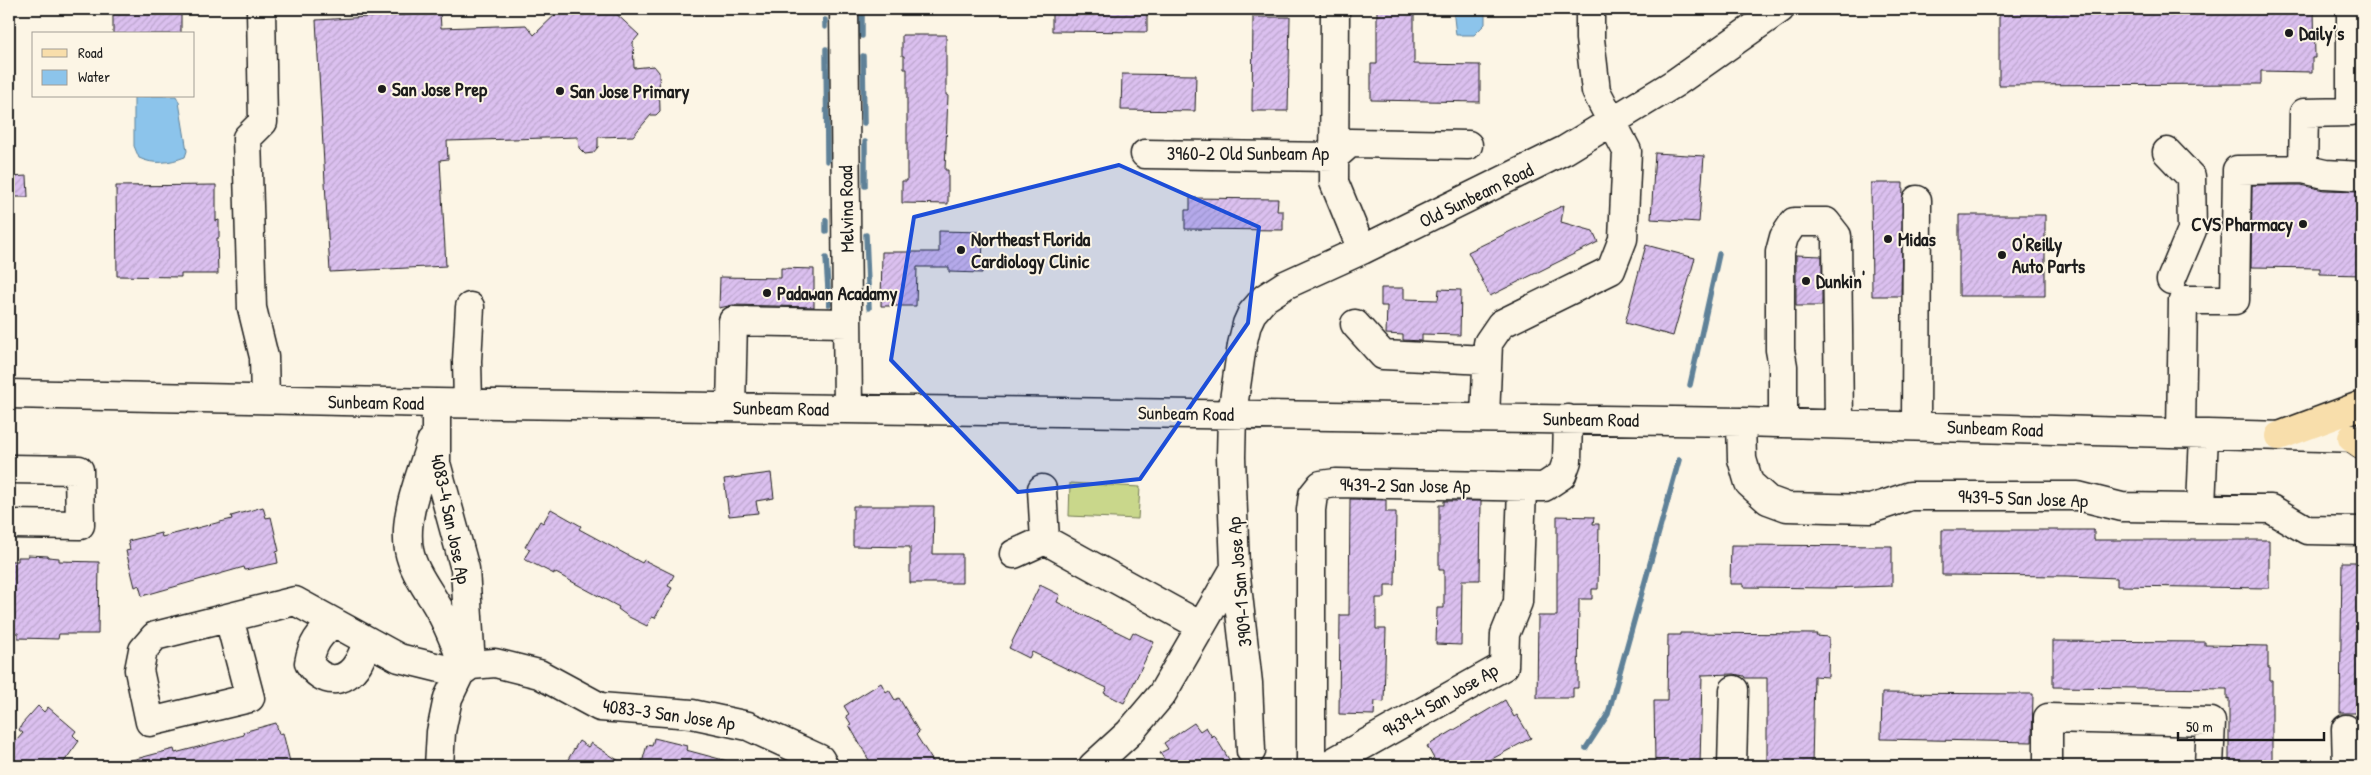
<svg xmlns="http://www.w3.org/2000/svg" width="2371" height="775" font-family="'Patrick Hand',sans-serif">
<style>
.garden{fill:#c9d78b;stroke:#727a54}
.water{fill:#8cc4eb;stroke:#5f8198}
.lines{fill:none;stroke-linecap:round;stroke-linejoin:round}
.stream{stroke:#5f8198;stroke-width:5.5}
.building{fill:url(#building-hatch);stroke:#1c1c1c}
.minor-casing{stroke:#1c1c1c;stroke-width:31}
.major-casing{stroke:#1c1c1c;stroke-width:31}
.minor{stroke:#fcf5e5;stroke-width:28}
.major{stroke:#f8deab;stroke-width:28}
.marked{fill:#1d4ed8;fill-opacity:0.2;stroke:#1d4ed8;stroke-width:4;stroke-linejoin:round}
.poi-dot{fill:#1c1c1c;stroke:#fcf5e5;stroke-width:2}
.labels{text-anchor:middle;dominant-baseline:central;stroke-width:4;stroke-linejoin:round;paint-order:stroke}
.poi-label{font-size:19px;font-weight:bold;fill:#1c1c1c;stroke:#fcf5e5;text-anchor:start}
.street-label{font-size:19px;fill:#1c1c1c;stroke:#fcf5e5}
</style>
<defs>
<pattern id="building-hatch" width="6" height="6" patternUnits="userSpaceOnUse" patternTransform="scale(1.25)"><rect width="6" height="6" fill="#dbc0ef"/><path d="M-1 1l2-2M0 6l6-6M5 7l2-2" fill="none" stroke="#bba4cc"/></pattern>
</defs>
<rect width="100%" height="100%" fill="#fcf5e5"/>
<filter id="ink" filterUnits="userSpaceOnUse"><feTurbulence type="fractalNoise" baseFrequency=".02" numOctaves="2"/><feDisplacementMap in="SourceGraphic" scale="10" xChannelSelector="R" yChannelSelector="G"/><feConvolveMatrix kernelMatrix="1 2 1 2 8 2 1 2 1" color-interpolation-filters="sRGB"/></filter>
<g filter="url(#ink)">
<path class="garden" d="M1070,483L1140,487L1138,519L1069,516Z"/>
<path class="water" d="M1453,9H1485V24L1474,35H1456Z
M134,96H176L179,102L187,151L185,157C169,163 154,165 139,158L134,146Z"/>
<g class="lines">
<path class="stream" d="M862,9V36
M825,20V27
M826,49L827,161
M863,56L864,123
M865,142V186
M826,220V231
M866,235L869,308
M826,258L829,304
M1690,385L1719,254
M1586,748L1608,714L1679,460"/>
</g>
<path class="building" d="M113,9H181V34H113Z
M561,9H611L639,35L633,42L634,68L654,66L659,72L660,111L656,115H651L633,136L598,137V147L593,153L585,154L579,148L578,137L447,141L448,159L440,160L446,266L330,272L316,20L440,13L441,28L526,25L534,35Z
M1052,9H1147V32L1052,31Z
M1377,9H1414V64L1480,65V102L1371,100V64H1377Z
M1999,9H2314L2315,58H2312V72L2261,71V84L1999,85Z
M1253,17H1290L1288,111H1252Z
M902,35H946V95H948L945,170H948V204L902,203V181H907V69H904V56H902Z
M1122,74L1196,75L1195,111L1121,110Z
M1655,153L1704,156L1699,222L1651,219Z
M27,176L28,197H9V177Z
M1871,183H1903L1901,296H1872Z
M216,185V221L219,220V238H217L218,274H181V277L117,276L116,186Z
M2252,185H2301L2324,190L2362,191V275L2320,274V268L2251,267Z
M1190,198L1278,199L1277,211H1283V230L1185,229V210H1190Z
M1564,205L1561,222L1593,231L1598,242L1490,296L1468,252Z
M1959,215H2045V296H1959Z
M939,231L983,232L982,273L949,272V267H917L916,306H881L882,252H939Z
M1646,245L1695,258L1673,336L1625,323Z
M1796,255L1822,256V306H1796Z
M781,268L814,269V307L733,305L719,308L720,277L781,278Z
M1381,288H1404V299L1438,300L1439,289L1461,290L1460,335L1422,334V341L1403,340V335L1386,334L1387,306H1381Z
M771,473L774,498L756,501L758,513L729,516L724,479Z
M1350,499L1386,500V512H1396L1395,585H1385V598H1376V629H1386L1384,702L1375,701L1374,715L1339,714L1340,615H1349Z
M1444,501H1481L1480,580H1462L1461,645L1436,644L1437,608H1444V570H1439V505H1444Z
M853,506H934L933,554H962V583H910V547L853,546Z
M263,507L266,518L271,517L279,551L276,552L278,563L245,570L244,567L142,596L139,585L135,587L126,551L130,550L128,541L161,533L162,537L232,519L231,516Z
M551,509L581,526L579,529L642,563L644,560L674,575L668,586L672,588L655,618L652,617L647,626L629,617L618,609L619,607L554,572V574L524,559L530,549L525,547L540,521L543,523Z
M1557,516L1594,517L1593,524H1599L1598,589H1592V599H1579L1578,688H1573V698H1537L1538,616H1557Z
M1942,530H2094V540H2269V588L2117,586V578L2068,576L1942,575Z
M1731,545L1892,546V586L1831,588L1743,587V584H1730Z
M28,555L48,556V557L59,558V561L99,562L98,634H59L58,639L18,638V633H9V561H18V557H28Z
M2342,562H2362V713H2340Z
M1040,585L1060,595L1057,602L1130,638L1133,632L1154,642L1124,703L1104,693L1107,688L1032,652L1029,658L1009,648Z
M1680,633L1817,634L1816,636L1829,637L1828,677L1814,676L1812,764H1807V766H1767V678H1745L1744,676L1734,674L1702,675L1700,766H1660V762H1655L1654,701H1667L1668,635H1680Z
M2053,641L2205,642V645L2268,646V668H2270V680H2272V763H2269V766H2229V698L2227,699V689L2053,687Z
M881,683L886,692L889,690L895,700L899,698L919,732L916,735L936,766H875L872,761L870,762L849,725L851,724L846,716L849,714L844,706Z
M1882,693L2033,694L2032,742L1881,739Z
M1505,700L1514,717L1517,715L1531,738L1479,766H1438L1427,746Z
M38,706L44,712L48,707L76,731L73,735L79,741L61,766H9V749L23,733L19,730L22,724Z
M276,723L279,734L283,733L291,766H128V761L174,749L175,753L244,735L243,732Z
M1194,723L1200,731L1206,727L1212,737L1214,735L1233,766H1169L1160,753L1168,749L1164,743Z
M654,738L687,746L686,750L727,761L726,766H641L647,745L652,746Z
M579,741L588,747L591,743L627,766H564Z"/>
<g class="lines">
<g class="minor-casing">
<path id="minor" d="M261,9L263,122L247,138L252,308L264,357L265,399
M844,9L848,409
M1335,9L1334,182L1362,250
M2351,112V15
M2167,152L2191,177L2192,230L2171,280
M1145,154L1334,157L1350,143L1468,145
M2303,169L2325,174L2362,176
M1355,324L1383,355L1487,360
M9,394L436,403L1741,422L2362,438
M436,403V463L465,569L471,665
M468,403L467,361L470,307
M731,407L733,321L847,323
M1485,418L1488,343L1501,324L1611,270L1623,239L1627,151L1596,91L1590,39V9
M1741,422L1742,459L1749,483L1768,500L1787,507L1871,509L1910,496H2078L2122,507L2271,509L2307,530L2362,531
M1783,422V366L1780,350V252L1784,237L1794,222H1826L1837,236L1839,424
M1916,426L1917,200
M2181,433L2183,300H2235L2237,170L2303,169L2304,113L2351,112L2362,110
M431,442C421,476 403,514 409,550C413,572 430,592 440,611C450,629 457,649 465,668
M9,469L79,470L80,525L9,524
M1042,489L1045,540L1201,626
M2201,507L2204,434
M1014,554L1045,540
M229,618L250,698L150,722L139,670L143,650L155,636L295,601L399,658L460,673
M334,623C319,634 312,644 309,663C322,684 345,685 358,663C362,656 365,648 368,641
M2346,729L2347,766
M1251,751L1248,683L1235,568L1231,457L1232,414L1242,345L1247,324L1252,313L1265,298L1285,285L1362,250L1565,150L1675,83L1780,9
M439,766L441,732L448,698L460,673L471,665L495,663L539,674L600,707L692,714L748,726L820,759L824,766
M1093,766L1129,733L1162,694L1235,568
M1311,766V510L1313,495L1321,485L1336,483L1544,487L1562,475L1567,461L1568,419
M1326,766L1504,666L1505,634L1518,602L1522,488
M1732,766L1734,690
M2048,766V718L2211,722L2209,766"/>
</g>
<g class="major-casing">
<path id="major" d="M2279,436L2362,405
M2352,438L2362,445"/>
</g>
<use href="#minor" class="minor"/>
<use href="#major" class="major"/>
</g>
</g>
<path class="marked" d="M1119,165L1259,227L1248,323L1140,479L1018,492L891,360L914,217Z"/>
<g class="poi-dot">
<circle cx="2289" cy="33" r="5"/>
<circle cx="382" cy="89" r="5"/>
<circle cx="560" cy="91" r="5"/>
<circle cx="2303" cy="224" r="5"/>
<circle cx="1888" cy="239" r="5"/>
<circle cx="961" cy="250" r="5"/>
<circle cx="2002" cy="255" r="5"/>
<circle cx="1806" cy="281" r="5"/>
<circle cx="767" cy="293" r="5"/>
</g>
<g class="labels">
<g class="poi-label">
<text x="2299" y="33">Daily’s</text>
<text x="392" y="89">San Jose Prep</text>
<text x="570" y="91">San Jose Primary</text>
<text x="2293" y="224" text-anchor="end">CVS Pharmacy</text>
<text x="971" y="239">Northeast Florida<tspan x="971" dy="22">Cardiology Clinic</tspan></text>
<text x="1898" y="239">Midas</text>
<text x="2012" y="244">O'Reilly<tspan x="2012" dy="22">Auto Parts</tspan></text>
<text x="1816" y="281">Dunkin'</text>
<text x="777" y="293">Padawan Acadamy</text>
</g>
<g class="street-label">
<text x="1248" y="153">3960-2 Old Sunbeam Ap</text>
<text transform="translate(1476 195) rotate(-26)">Old Sunbeam Road</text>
<text transform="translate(846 209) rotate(-91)">Melvina Road</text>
<text transform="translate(376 402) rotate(1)">Sunbeam Road</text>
<text transform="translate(781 408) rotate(1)">Sunbeam Road</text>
<text transform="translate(1186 413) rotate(1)">Sunbeam Road</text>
<text transform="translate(1591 419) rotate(1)">Sunbeam Road</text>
<text transform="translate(1995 428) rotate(2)">Sunbeam Road</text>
<text transform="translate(1405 485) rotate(1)">9439-2 San Jose Ap</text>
<text transform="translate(2023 498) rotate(2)">9439-5 San Jose Ap</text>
<text transform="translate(451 519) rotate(78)">4083-4 San Jose Ap</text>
<text transform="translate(1239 582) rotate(-95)">3909-1 San Jose Ap</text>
<text transform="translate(1440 700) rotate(-30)">9439-4 San Jose Ap</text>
<text transform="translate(669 714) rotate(8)">4083-3 San Jose Ap</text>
</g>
</g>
<rect width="2371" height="775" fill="none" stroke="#fcf5e5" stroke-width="30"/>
<rect x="15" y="15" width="2341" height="745" fill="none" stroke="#1c1c1c" stroke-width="2" filter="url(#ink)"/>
<rect x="32" y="32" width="162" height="65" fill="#fcf5e5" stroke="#a29e95"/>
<rect x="42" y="49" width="25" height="8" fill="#f8deab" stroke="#a29e95"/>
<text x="78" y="58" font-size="15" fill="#1c1c1c">Road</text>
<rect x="42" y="70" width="25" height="15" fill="#8cc4eb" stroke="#a29e95"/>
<text x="78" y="82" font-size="15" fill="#1c1c1c">Water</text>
<path d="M2178 732v8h146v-8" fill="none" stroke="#1c1c1c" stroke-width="2.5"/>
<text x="2186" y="732" font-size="15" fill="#1c1c1c" stroke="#fcf5e5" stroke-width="4" paint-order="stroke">50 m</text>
</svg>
